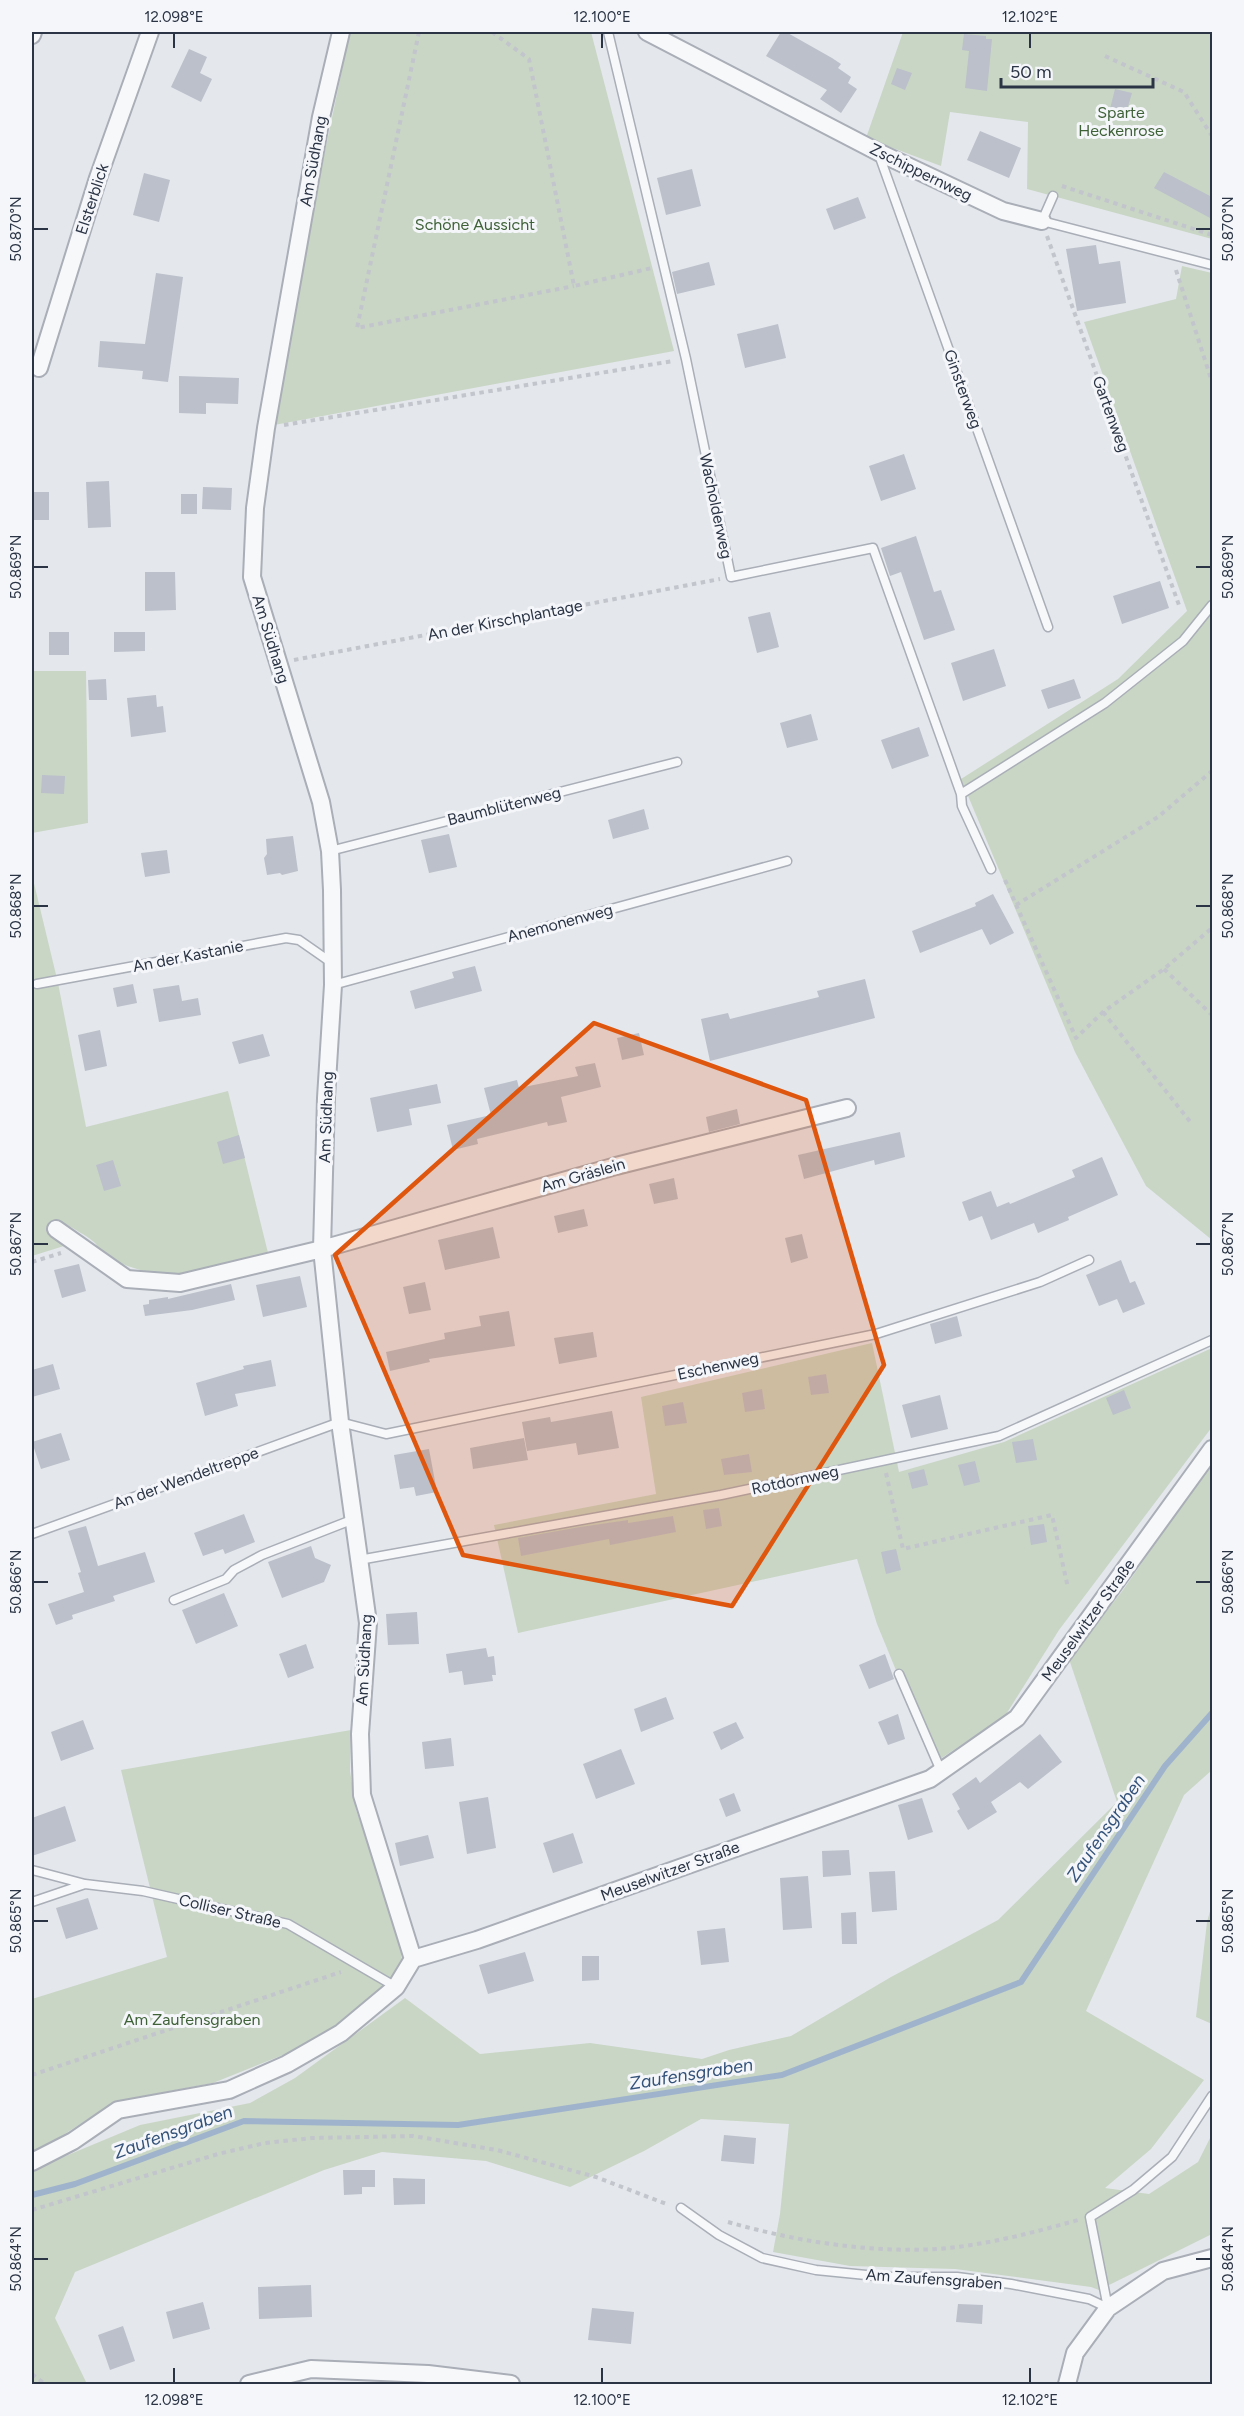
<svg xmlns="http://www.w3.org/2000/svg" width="1244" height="2416" font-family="Figtree,sans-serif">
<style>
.green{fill:#c9d6c5}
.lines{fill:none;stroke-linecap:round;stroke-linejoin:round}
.stream{stroke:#9fb4cc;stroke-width:6}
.building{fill:#bbc0ca}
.service-casing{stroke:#a9aeb7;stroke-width:11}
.minor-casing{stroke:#a9aeb7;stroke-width:20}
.path{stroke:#c2c5cb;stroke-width:4;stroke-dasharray:4.5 4.5;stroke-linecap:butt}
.service{stroke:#f7f8fa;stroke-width:8}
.minor{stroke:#f7f8fa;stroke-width:16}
.marked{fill:#df570f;fill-opacity:0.2;stroke:#df570f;stroke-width:4.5;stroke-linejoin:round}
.ticks{fill:none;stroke:#2b3445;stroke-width:2}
.labels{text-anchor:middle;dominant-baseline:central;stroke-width:6;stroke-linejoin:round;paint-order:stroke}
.park-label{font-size:16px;fill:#3f6138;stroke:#f4f6f9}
.street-label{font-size:16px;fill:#2b3445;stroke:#f4f6f9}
.water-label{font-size:18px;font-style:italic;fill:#34527a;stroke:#f4f6f9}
.neatline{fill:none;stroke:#2b3445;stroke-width:2}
.ticks-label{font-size:15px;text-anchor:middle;fill:#2b3445}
</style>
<rect width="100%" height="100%" fill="#e4e7ec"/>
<path class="green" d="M350,32H591L674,351L274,425L317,189Z
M903,32H1212V239L1027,189L1028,122L950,112L941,166L866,138Z
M1182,266L1212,273V1240L1146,1186L1075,1052L961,779L1118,679L1187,611L1084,322L1176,299Z
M32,671H86L88,823L32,833Z
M32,875L58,983L86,1127L228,1091L269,1257C214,1271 158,1288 106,1255C101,1252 98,1246 94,1242C86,1235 75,1230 66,1224L50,1234L67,1245L32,1256Z
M872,1343L899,1472L1004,1442L1212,1348V1427L1059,1630L1005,1716L934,1763L877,1624L857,1559L518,1633L494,1525L656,1494L641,1397Z
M1212,1462V1770L1184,1795L1086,2011L1204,2080L1151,2149L1105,2188L1149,2194L1198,2162L1212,2134V2234L1099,2290L1091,2287L955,2269L850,2266L773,2252L780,2214L789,2124L701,2119L644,2151L570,2187L486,2161L382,2152L324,2170L75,2272L55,2318L87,2384H36L32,2380V2170L140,2125L250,2103L295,2078L405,1998L480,2054L590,2043L702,2059L729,2050L791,2036L891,1977L998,1920L1117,1802L1069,1659L1123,1590Z
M351,1730L350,1771L356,1810L398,1927L402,1961L391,1982L352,2014L303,2047L213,2083L116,2101L32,2155V1999L167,1957L121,1770Z
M1212,1904V2024L1196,2017L1207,1922Z"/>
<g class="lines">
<path class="stream" d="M32,2195L75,2184L244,2121L458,2125L782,2075L1021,1982L1165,1766L1212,1713"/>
</g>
<path class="building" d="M781,32H786L832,58L841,64L838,68L851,77L848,83L857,89L841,113L820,99L827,90L766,56Z
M964,34L986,36V39H992L987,91L965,88L969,51L962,50Z
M189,49L207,57L200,73L212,79L201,102L171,87Z
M897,68L912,73L905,90L891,84Z
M1115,89L1132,93L1126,113L1110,109Z
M980,131L1021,148L1009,178L967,160Z
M692,169L701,206L666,215L657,178Z
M1164,172L1212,197V219L1154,188Z
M144,173L170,180L159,222L133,215Z
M858,197L866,218L834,230L826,209Z
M1096,245L1099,264L1120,261L1126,303L1077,311L1066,249Z
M709,262L715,285L677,294L672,272Z
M156,273L183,277L168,382L142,379L143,371L98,367L100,341L145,344Z
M778,324L786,358L745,368L737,334Z
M179,376L239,378L238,404L206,403V414L179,413Z
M904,454L916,489L881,501L869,466Z
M109,481L111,527L88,528L86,482Z
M203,487L232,488L231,510L202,509Z
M32,492H49V520H32Z
M181,494H197V514H181Z
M916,536L934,592L941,590L955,630L924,640L901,572L890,576L881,548Z
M145,572H175L176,610L145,611Z
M1160,581L1169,608L1122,624L1113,596Z
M770,612L779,647L757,653L748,617Z
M49,632H69V655H49Z
M114,632H145V651L114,652Z
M994,649L1006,686L963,701L951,663Z
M106,679L107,700H89L88,680Z
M1074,679L1081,698L1048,709L1041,690Z
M156,695L157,707L163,706L166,732L131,737L127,698Z
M811,714L818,740L787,748L780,723Z
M919,727L929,756L892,769L881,740Z
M42,775L65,776L64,794L41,793Z
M644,809L649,829L613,839L608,820Z
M449,834L457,867L429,873L421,840Z
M293,836L298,871L282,875L280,873L267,875L264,858L267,854L266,839Z
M167,850L170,873L145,877L141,853Z
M993,894L1014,933L990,945L982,929L920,953L912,931L976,906L975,903Z
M475,966L482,991L415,1009L410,991L454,978L452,972Z
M865,979L875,1018L710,1061L701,1019L728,1013L730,1019L819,997L817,991Z
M133,984L137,1003L117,1007L113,988Z
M179,985L182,1001L198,998L201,1015L159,1022L153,989Z
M100,1030L107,1066L85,1071L78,1035Z
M639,1033L644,1055L622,1060L617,1038Z
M263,1034L270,1056L239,1064L232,1042Z
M595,1063L601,1087L561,1097L567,1122L548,1126L547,1122L477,1139L478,1144L453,1150L447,1125L491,1115L484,1088L517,1080L519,1088L578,1076L575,1067Z
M437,1084L441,1103L409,1109L412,1125L377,1132L370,1098Z
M737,1109L740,1124L709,1132L706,1117Z
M900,1132L905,1157L875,1165L874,1160L804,1179L798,1155Z
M239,1135L245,1158L223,1164L217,1142Z
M1102,1157L1118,1195L1068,1217L1069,1220L1038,1233L1034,1223L991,1240L982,1216L969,1221L962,1202L991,1191L997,1207L1009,1202L1010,1204L1075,1177L1072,1170Z
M113,1160L121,1186L104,1191L96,1165Z
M674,1178L678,1199L654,1204L649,1184Z
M584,1209L588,1226L558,1233L554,1216Z
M493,1227L500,1258L445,1270L438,1240Z
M802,1234L808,1258L791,1263L785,1238Z
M1121,1260L1130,1283L1135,1281L1145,1304L1123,1313L1117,1299L1099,1306L1086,1275Z
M79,1264L86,1291L62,1298L54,1270Z
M300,1276L307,1307L263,1317L256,1285Z
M425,1282L431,1310L409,1314L403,1287Z
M231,1284L235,1300L192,1310L145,1316L143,1305L149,1304V1300L168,1297V1299Z
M509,1311L515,1346L429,1359L430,1362L390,1371L386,1352L445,1339L444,1333L481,1326L479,1316Z
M957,1316L962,1336L935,1344L930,1324Z
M593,1332L597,1357L559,1364L554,1338Z
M271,1360L276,1386L235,1394L238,1406L205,1416L196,1383L244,1369L243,1366Z
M53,1364L60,1389L32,1397V1370Z
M826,1374L829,1393L811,1395L808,1377Z
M762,1389L765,1409L745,1412L742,1393Z
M1124,1390L1131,1408L1113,1415L1106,1398Z
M940,1395L948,1429L911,1438L902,1405Z
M683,1402L687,1423L665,1426L662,1406Z
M612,1411L619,1448L578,1455L576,1443L527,1451L522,1422L550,1417L551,1422Z
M61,1433L70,1460L41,1469L32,1442Z
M524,1438L528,1460L473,1469L470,1448Z
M1033,1439L1037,1460L1016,1463L1012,1442Z
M429,1449L437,1492L416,1496L414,1487L400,1489L394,1455Z
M749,1454L752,1472L724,1475L721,1459Z
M975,1461L980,1482L964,1486L958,1465Z
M924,1469L928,1485L912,1489L908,1473Z
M719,1508L722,1526L706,1529L703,1510Z
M244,1514L255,1542L225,1554L223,1549L203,1556L194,1533Z
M673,1516L676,1532L610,1545L609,1539L521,1556L518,1538L580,1527L628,1520V1523Z
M1044,1524L1047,1542L1031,1545L1028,1526Z
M86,1526L98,1566L145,1552L155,1582L113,1596L115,1601L72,1615L73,1619L56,1625L48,1604L84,1592L78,1573L81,1572L68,1531Z
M311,1546L315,1558L331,1565L324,1582L282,1598L268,1562Z
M896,1549L901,1570L886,1574L881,1552Z
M224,1593L238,1626L196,1644L182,1610Z
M417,1612L419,1644L388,1645L386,1614Z
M306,1644L314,1668L288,1678L279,1654Z
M486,1648L488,1657L494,1656L496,1675H492L493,1681L464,1685L462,1671L449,1673L446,1654Z
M885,1654L894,1679L869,1689L859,1665Z
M666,1697L674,1719L641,1732L634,1709Z
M898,1714L905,1739L888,1745L878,1722Z
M83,1720L94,1749L61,1761L51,1732Z
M736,1722L744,1738L721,1750L713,1732Z
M1040,1734L1062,1762L1028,1789L1020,1782L991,1802L997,1812L968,1830L957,1811L960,1809L952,1794L976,1777L980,1783Z
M451,1738L454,1766L425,1769L422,1742Z
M621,1749L635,1784L596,1799L583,1764Z
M734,1793L741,1811L726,1817L719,1799Z
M488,1797L496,1848L467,1854L459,1802Z
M922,1798L933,1832L908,1840L898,1805Z
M65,1806L76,1841L32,1856V1818Z
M573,1833L583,1863L553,1873L543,1843Z
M428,1835L434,1858L400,1866L395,1843Z
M849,1850L851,1875L823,1877L822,1851Z
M895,1871L897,1910L872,1912L869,1872Z
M808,1876L812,1928L783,1930L780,1878Z
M88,1898L98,1929L66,1939L56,1908Z
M856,1912L857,1944H842L841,1913Z
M725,1928L729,1962L701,1965L697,1931Z
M525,1952L534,1981L488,1994L479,1965Z
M582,1956H599V1980L582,1981Z
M724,2135L756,2138L754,2164L721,2161Z
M343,2170H375V2187H362V2194L344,2195Z
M393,2178L425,2179V2204L394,2205Z
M311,2285L312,2317L259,2319L258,2287Z
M203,2302L210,2329L173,2339L166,2312Z
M958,2304L983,2305L982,2324L956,2322Z
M592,2308L634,2312L631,2344L588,2340Z
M123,2326L135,2361L110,2370L98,2335Z"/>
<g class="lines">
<g class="service-casing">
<path id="service" d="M608,32L686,359L731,577L873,548L961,794L962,806L991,869
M878,152L1048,627
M1053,196L1042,221L1212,265
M961,794L1105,703L1183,641L1212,605
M330,851L677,762
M37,984L286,938L299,940L332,963
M333,985L787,861
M32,1534L340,1422L386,1434L876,1334L1040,1282L1089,1260
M359,1560L721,1495L999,1436L1212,1340
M174,1600L226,1579L234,1570L262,1555L354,1519
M899,1674L941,1771
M32,1870L85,1884L143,1891L288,1924L396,1987
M32,1902L85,1884
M681,2208L719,2235L762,2258L816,2270L886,2277H957L1011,2284L1089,2299L1108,2308
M1108,2308L1090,2217L1133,2190L1172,2157L1212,2096"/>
</g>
<g class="minor-casing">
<path id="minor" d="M341,32L321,117L266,428L255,508L252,577L321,802L330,851L332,890L333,985L326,1098L322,1249L340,1422L368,1623L360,1734L362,1795L413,1959
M647,32L878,152L1003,211L1042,221
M32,35L33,32
M39,368L98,178L150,32
M56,1229L127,1279L180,1283L322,1249L616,1166L847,1108
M32,2162L73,2141L118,2110L229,2090L287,2064L341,2033L396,1987L413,1959L477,1940L930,1779L1017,1718L1212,1449
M249,2384L311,2369L428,2374L511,2384
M1067,2384L1075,2353L1108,2308L1163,2271L1212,2258"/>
</g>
<path class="path" d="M419,32L357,328L574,286
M492,32L529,59L574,286L652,268
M1105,56L1184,92L1212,136
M1062,186L1212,235
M1047,236L1180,608
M1176,270L1212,382
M284,425L673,361
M294,660L720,579
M1005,880L1076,1038L1103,1012L1164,969L1212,928
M1016,905L1158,817L1212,771
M1164,969L1212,1015
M1103,1012L1192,1124
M32,1262L61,1253
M886,1473L903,1549L1052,1515L1068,1588
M32,2075L341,1972
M32,2210L218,2154L265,2143L312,2138L413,2136L497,2150L596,2177L669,2205
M728,2222C795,2241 868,2253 938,2249C986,2245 1032,2233 1078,2220
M32,2374L45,2384"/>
<use href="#service" class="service"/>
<use href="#minor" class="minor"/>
</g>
<path class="marked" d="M594,1023L806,1100L884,1365L732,1606L463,1555L335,1255Z"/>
<path class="ticks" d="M174,33V48M602,33V48M1030,33V48M33,229H48M1196,229H1211M33,567H48M1196,567H1211M33,906H48M1196,906H1211M33,1244H48M1196,1244H1211M33,1582H48M1196,1582H1211M33,1921H48M1196,1921H1211M33,2259H48M1196,2259H1211M174,2368V2383M602,2368V2383M1030,2368V2383"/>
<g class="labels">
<g class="park-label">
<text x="1121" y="112">Sparte<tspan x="1121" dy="18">Heckenrose</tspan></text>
<text x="475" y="224">Schöne Aussicht</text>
<text x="192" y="2019">Am Zaufensgraben</text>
</g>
<g class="street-label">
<text transform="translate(313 161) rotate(-80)">Am Südhang</text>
<text transform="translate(921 172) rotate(26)">Zschippernweg</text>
<text transform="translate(92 199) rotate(-72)">Elsterblick</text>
<text transform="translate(963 389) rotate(70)">Ginsterweg</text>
<text transform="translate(1111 414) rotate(70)">Gartenweg</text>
<text transform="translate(716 506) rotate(78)">Wacholderweg</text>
<text transform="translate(505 620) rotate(-11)">An der Kirschplantage</text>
<text transform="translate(271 639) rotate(73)">Am Südhang</text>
<text transform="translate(504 806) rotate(-14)">Baumblütenweg</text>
<text transform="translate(560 923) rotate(-15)">Anemonenweg</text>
<text transform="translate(188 956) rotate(-11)">An der Kastanie</text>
<text transform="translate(326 1117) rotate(-88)">Am Südhang</text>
<text transform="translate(583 1175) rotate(-16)">Am Gräslein</text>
<text transform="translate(718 1366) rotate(-12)">Eschenweg</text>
<text transform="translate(186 1478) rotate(-20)">An der Wendeltreppe</text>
<text transform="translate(795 1480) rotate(-12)">Rotdornweg</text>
<text transform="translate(1088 1620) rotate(-54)">Meuselwitzer Straße</text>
<text transform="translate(364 1660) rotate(-87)">Am Südhang</text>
<text transform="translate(670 1871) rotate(-20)">Meuselwitzer Straße</text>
<text transform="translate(230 1911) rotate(13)">Colliser Straße</text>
<text transform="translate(934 2279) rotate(4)">Am Zaufensgraben</text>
</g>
<g class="water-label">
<text transform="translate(1106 1828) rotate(-56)">Zaufensgraben</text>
<text transform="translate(691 2074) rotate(-9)">Zaufensgraben</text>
<text transform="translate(173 2132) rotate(-20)">Zaufensgraben</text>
</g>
</g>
<rect width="1244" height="2416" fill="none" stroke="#f4f6f9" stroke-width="66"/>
<path d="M1001 78v9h152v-9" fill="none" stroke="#2b3445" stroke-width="3"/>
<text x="1010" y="78" font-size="18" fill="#2b3445" stroke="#f4f6f9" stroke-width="4.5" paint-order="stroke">50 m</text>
<rect x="33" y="33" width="1178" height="2350" class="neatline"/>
<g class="ticks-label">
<text x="174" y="22">12.098°E</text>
<text x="602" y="22">12.100°E</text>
<text x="1030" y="22">12.102°E</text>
<text transform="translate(16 229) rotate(-90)" y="5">50.870°N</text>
<text transform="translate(1228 229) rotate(-90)" y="5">50.870°N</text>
<text transform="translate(16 567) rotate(-90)" y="5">50.869°N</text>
<text transform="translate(1228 567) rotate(-90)" y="5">50.869°N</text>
<text transform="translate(16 906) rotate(-90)" y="5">50.868°N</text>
<text transform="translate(1228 906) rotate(-90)" y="5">50.868°N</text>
<text transform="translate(16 1244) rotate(-90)" y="5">50.867°N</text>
<text transform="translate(1228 1244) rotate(-90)" y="5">50.867°N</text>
<text transform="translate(16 1582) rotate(-90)" y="5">50.866°N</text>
<text transform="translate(1228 1582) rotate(-90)" y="5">50.866°N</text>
<text transform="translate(16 1921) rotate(-90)" y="5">50.865°N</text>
<text transform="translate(1228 1921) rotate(-90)" y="5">50.865°N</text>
<text transform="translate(16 2259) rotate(-90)" y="5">50.864°N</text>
<text transform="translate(1228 2259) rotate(-90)" y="5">50.864°N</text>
<text x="174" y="2405">12.098°E</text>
<text x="602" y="2405">12.100°E</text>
<text x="1030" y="2405">12.102°E</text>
</g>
</svg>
